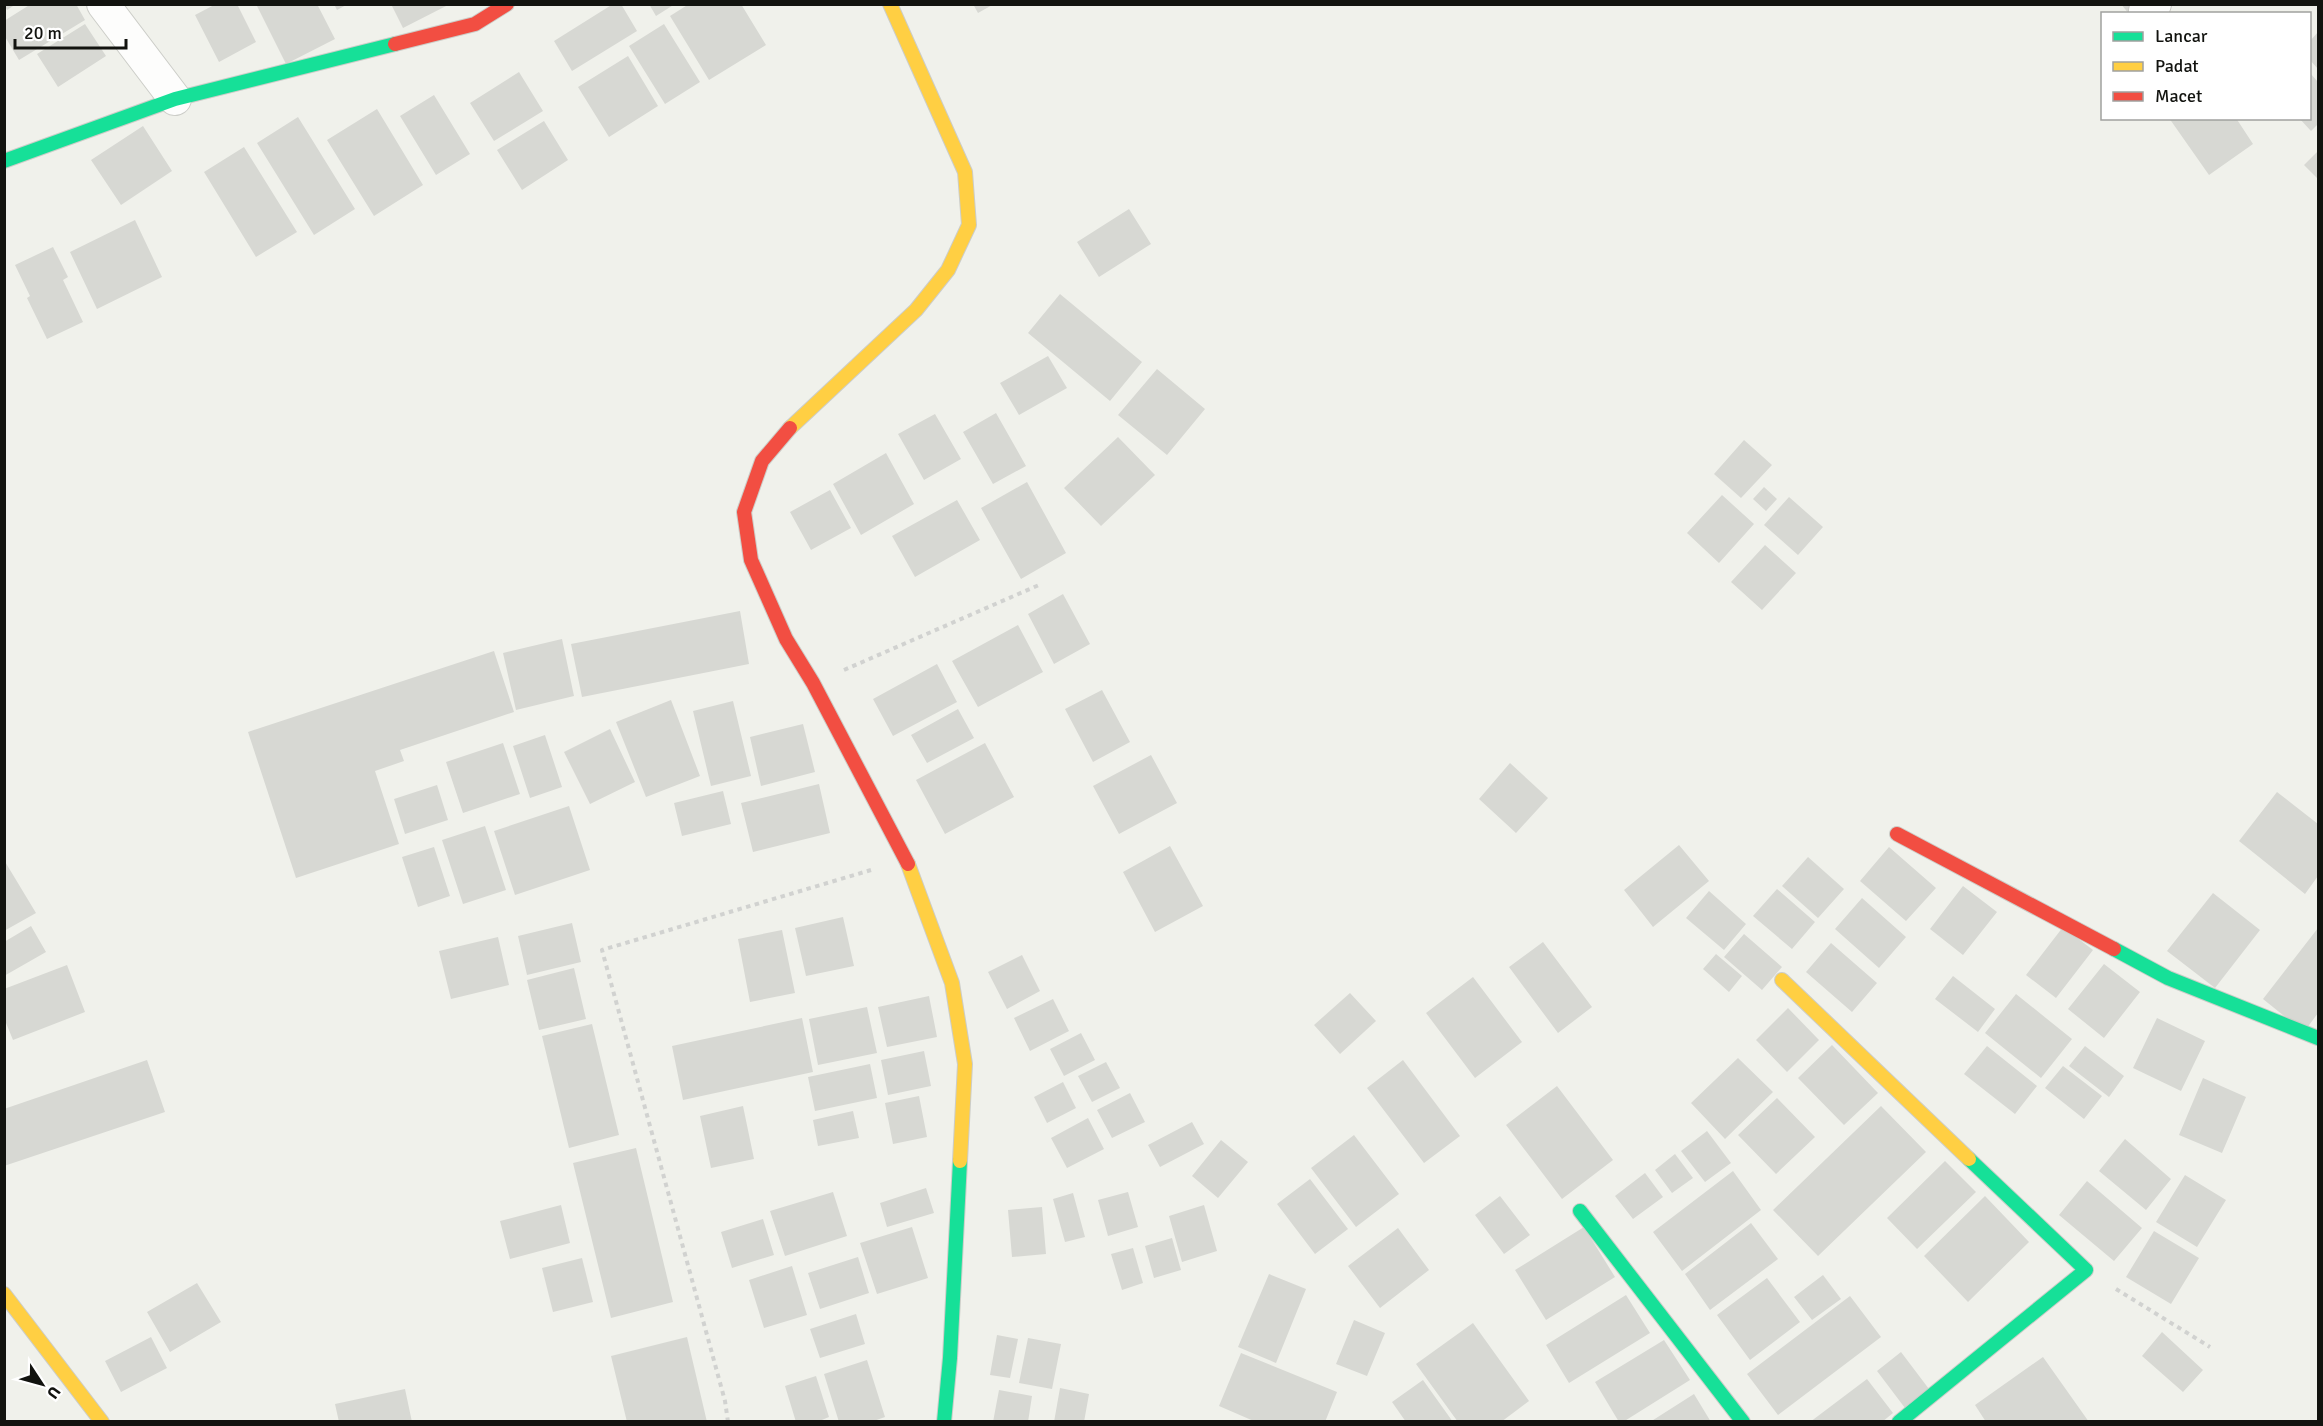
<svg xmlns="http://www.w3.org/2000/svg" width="2323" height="1426" font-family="Signika,sans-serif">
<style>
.building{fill:#d7d8d3}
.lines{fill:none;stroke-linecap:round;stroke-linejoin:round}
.street-casing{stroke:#cccdc8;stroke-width:34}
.fast-casing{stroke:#cccdc8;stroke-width:16}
.slow-casing{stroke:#cccdc8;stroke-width:16}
.jam-casing{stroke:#cccdc8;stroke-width:16}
.path{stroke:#d1d2d0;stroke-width:4;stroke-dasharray:4.5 4.5;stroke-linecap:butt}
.street{stroke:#fdfdfc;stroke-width:32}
.fast{stroke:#16e098;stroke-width:14}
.slow{stroke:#ffcf43;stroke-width:14}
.jam{stroke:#f24e42;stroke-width:14}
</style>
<rect width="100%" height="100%" fill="#f0f1eb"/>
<path class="building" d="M4,4H16L7,10Z
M31,4H76L85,20L19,60L4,35V21Z
M216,4H237L256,42L219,62L195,15Z
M256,4H317L335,39L286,64Z
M334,4H348L337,10Z
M391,4H450L403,28Z
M613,4H621L637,31L572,71L554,41Z
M649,4H675L656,16Z
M689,4H741L766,45L709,80L670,16Z
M973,4H994L978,13Z
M2121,4H2145L2135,14H2129Z
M85,24L106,56L58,87L37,54Z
M664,24L700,82L665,104L629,46Z
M2318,32V69L2310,60V41Z
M628,56L658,106L609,137L578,87Z
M519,72L543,111L494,141L470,103Z
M2310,73L2318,82V124L2311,131L2299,118H2310Z
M434,95L470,154L436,175L400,116Z
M377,109L423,185L374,216L327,140Z
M298,117L355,209L314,235L257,143Z
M2169,118H2236L2253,144L2209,175Z
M544,121L568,160L522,190L497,150Z
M143,126L172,171L121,205L91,160Z
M244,147L297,232L256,257L204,172Z
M2318,151V179L2304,165Z
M1129,209L1151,244L1099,277L1077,242Z
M135,220L162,277L97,309L70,252Z
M53,247L68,277L63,280L83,322L47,339L27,298L30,296L15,265Z
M1060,294L1142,362L1110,401L1028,333Z
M1048,356L1067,388L1019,415L1000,383Z
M1157,369L1205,409L1167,455L1118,415Z
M996,413L1026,466L993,484L963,432Z
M935,414L961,459L924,480L898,434Z
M1118,437L1155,475L1101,526L1064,488Z
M1744,440L1772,465L1741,498L1714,474Z
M886,453L914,504L861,535L833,484Z
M1027,482L1066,553L1021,579L981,508Z
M1764,487L1777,499L1766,511L1753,499Z
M830,490L851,528L811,550L790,512Z
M1722,495L1754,524L1719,563L1687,533Z
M1789,497L1823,527L1798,555L1764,525Z
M957,500L980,540L915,577L892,536Z
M1765,545L1796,573L1762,610L1731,582Z
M1063,594L1090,644L1054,664L1028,614Z
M740,611L749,664L582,697L571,644Z
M1018,625L1043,672L978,707L952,661Z
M562,639L574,696L516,710L503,653Z
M494,651L514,712L400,750L404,761L375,771L399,844L296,878L248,732Z
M937,664L957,702L893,736L873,699Z
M1102,690L1130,742L1093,762L1065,709Z
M671,700L700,776L646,797L616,722Z
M733,701L751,776L711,786L693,711Z
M958,709L974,738L927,763L911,735Z
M803,724L815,772L761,786L750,737Z
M610,729L635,782L590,804L564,752Z
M545,735L562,787L530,798L513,746Z
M503,743L520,794L463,813L446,762Z
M985,743L1014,797L945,834L916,780Z
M1151,755L1177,803L1119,834L1093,786Z
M1510,763L1548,798L1516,833L1479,799Z
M819,784L830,833L753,852L741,803Z
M437,785L448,820L405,834L394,799Z
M723,791L731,824L682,836L674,803Z
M2277,792L2318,824V876L2305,894L2239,841Z
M569,806L590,870L515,895L494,831Z
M485,826L506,890L463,904L442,840Z
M1679,845L1709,881L1653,927L1624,890Z
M1170,846L1203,906L1155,932L1123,872Z
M434,847L450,896L418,907L402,857Z
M1889,847L1936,888L1906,921L1860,881Z
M1808,857L1844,889L1818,918L1782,886Z
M4,860L36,913L4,931Z
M1963,886L1997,912L1963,955L1930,929Z
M1777,889L1815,922L1792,949L1753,916Z
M1709,891L1746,924L1724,950L1686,918Z
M2213,893L2260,930L2215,988L2167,951Z
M1862,898L1906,937L1879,968L1835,929Z
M843,917L854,966L806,976L795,928Z
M572,923L581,962L527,975L518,936Z
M31,926L46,952L4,976V942Z
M2063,927L2093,950L2056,998L2026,975Z
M2318,928V1013L2304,1032L2263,999Z
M782,930L795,993L750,1002L738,939Z
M1744,934L1782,967L1762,990L1724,957Z
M498,937L509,985L451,999L439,951Z
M1543,942L1592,1007L1558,1033L1509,967Z
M1831,943L1877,983L1852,1012L1806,972Z
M1716,954L1742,976L1729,992L1703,969Z
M1022,955L1040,991L1007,1009L988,972Z
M2104,964L2140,992L2104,1038L2068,1009Z
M67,965L85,1012L13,1040L4,1018V989Z
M574,968L586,1019L539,1030L527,980Z
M1953,976L1995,1009L1978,1032L1935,999Z
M1473,977L1522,1042L1475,1078L1426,1013Z
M1350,993L1376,1021L1340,1054L1314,1025Z
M2016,994L2072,1039L2041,1078L1985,1033Z
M929,996L937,1037L887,1047L878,1007Z
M1053,999L1069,1031L1030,1051L1014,1018Z
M867,1007L877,1053L818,1065L809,1019Z
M1788,1008L1819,1040L1787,1072L1756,1040Z
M802,1018L813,1072L683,1100L672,1046Z
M2157,1018L2205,1041L2181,1091L2133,1068Z
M592,1024L619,1135L569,1148L542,1036Z
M1081,1033L1095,1060L1064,1076L1050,1049Z
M1832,1045L1878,1093L1844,1125L1798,1078Z
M1987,1046L2037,1086L2015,1114L1964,1074Z
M2085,1046L2124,1076L2109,1097L2069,1066Z
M924,1051L931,1086L888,1095L881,1060Z
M1738,1058L1773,1092L1725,1139L1691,1103Z
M147,1060L165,1112L4,1166V1109Z
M1403,1060L1460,1136L1424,1163L1367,1088Z
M1106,1062L1120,1088L1092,1102L1078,1076Z
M870,1064L877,1098L815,1111L808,1077Z
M2063,1066L2102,1096L2084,1119L2045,1088Z
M2203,1078L2246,1097L2222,1153L2179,1135Z
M1063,1082L1076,1108L1047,1123L1034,1097Z
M1557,1086L1613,1160L1562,1199L1506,1125Z
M1130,1093L1145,1122L1112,1138L1097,1110Z
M919,1096L927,1137L893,1144L885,1103Z
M1777,1098L1815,1137L1776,1174L1738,1135Z
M743,1106L754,1159L711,1168L700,1116Z
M1881,1106L1926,1152L1818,1256L1773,1210Z
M853,1111L859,1138L818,1146L813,1120Z
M1088,1118L1104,1149L1067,1168L1051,1138Z
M1192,1122L1204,1144L1160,1167L1148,1145Z
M1707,1131L1731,1163L1705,1182L1681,1151Z
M1354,1135L1399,1194L1356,1227L1311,1168Z
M2125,1139L2171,1179L2146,1210L2099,1171Z
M1221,1140L1248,1162L1218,1198L1192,1176Z
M636,1148L673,1302L611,1318L573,1163Z
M1675,1154L1693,1178L1672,1193L1655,1170Z
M1945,1161L1976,1192L1917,1249L1887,1218Z
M1733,1171L1761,1210L1682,1271L1653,1232Z
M1645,1173L1663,1197L1633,1219L1615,1196Z
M2185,1175L2226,1200L2197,1247L2156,1222Z
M1310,1179L1348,1229L1315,1254L1277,1204Z
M2087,1181L2142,1228L2114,1261L2059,1215Z
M926,1188L934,1213L887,1227L880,1203Z
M833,1192L847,1236L785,1256L770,1211Z
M1128,1192L1138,1227L1108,1236L1098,1200Z
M1073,1193L1085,1237L1065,1242L1053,1199Z
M1500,1196L1530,1235L1504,1254L1475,1215Z
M1985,1196L2029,1242L1968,1302L1924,1256Z
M561,1205L570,1243L510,1259L500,1221Z
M1204,1205L1217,1251L1182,1262L1169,1216Z
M1042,1207L1046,1254L1012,1257L1008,1210Z
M763,1219L774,1255L732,1268L721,1232Z
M1751,1223L1778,1259L1710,1310L1685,1274Z
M912,1227L928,1278L877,1294L860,1243Z
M1584,1227L1615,1277L1546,1320L1515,1270Z
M1398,1228L1429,1270L1380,1308L1348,1266Z
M2154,1231L2199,1258L2171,1304L2126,1277Z
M1172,1238L1181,1270L1154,1278L1145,1246Z
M1133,1248L1143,1283L1122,1290L1111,1254Z
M858,1257L869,1293L820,1309L808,1273Z
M582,1258L593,1302L553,1312L542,1268Z
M792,1266L807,1315L764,1328L749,1280Z
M1269,1274L1306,1289L1276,1363L1238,1347Z
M1823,1275L1841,1299L1812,1320L1794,1297Z
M1767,1278L1800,1322L1750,1360L1717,1315Z
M197,1283L221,1322L170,1352L147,1312Z
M1626,1295L1650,1333L1569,1383L1546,1345Z
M1850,1296L1881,1337L1778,1415L1747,1374Z
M856,1314L865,1344L820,1358L810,1329Z
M1354,1320L1385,1333L1367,1376L1336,1364Z
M1473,1323L1529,1401L1501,1422H1458L1416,1364Z
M2162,1332L2203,1370L2183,1392L2142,1356Z
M997,1335L1018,1339L1010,1378L990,1375Z
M151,1337L167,1368L121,1392L105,1361Z
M687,1337L707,1422H627L611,1356Z
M1028,1338L1061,1344L1052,1389L1019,1383Z
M1664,1340L1690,1380L1623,1422H1619L1595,1382Z
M1901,1352L1929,1389L1905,1408L1877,1371Z
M1241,1353L1337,1392L1325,1422H1256L1219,1406Z
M2043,1357L2089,1422H1986L1975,1405Z
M867,1360L885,1417L871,1422H839L824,1374Z
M816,1376L829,1417L817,1422H796L785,1386Z
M1867,1379L1893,1413L1882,1422H1810Z
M1423,1380L1453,1422H1406L1392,1402Z
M1060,1388L1089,1394L1084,1422H1054Z
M405,1389L412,1422H339L335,1404Z
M999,1390L1032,1396L1028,1422H993Z
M1694,1394L1711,1422H1650Z"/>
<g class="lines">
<g class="street-casing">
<path id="street" d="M103,4L175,99
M2145,11L2155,4"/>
</g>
<g class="fast-casing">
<path id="fast" d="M4,161L175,99L395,44
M2114,949L2168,978L2318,1038
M1580,1211L1743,1422
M944,1422L950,1358L960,1161
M1899,1422L2086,1270L1969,1159"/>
</g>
<g class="slow-casing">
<path id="slow" d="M790,428L916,310L948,270L969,225L965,172L890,4
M908,864L952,983L965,1064L960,1161
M1782,980L1969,1159
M4,1294L102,1422"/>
</g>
<g class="jam-casing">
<path id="jam" d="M395,44L475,24L507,4
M790,428L762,461L744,512L751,560L786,639L813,683L908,864
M1897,834L2114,949"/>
</g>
<path class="path" d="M844,670L1039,585
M2116,1289L2210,1347
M728,1422L725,1401L602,950L871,870"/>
<use href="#street" class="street"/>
<use href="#fast" class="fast"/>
<use href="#slow" class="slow"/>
<use href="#jam" class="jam"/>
</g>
<rect width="2323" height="1426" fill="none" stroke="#12130f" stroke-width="12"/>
<rect x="2101" y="12" width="210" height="108" fill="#ffffff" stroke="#a0a19f" stroke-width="1.5"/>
<rect x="2113" y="32" width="30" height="9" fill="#16e098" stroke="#a0a19f" stroke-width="1.5"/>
<text x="2155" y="42" font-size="18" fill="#12130f">Lancar</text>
<rect x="2113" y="62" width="30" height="9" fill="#ffcf43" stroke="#a0a19f" stroke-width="1.5"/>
<text x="2155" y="72" font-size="18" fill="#12130f">Padat</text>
<rect x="2113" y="92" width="30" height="9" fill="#f24e42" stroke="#a0a19f" stroke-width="1.5"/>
<text x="2155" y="102" font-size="18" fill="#12130f">Macet</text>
<g transform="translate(42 1384) rotate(126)" stroke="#ffffff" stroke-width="4.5" paint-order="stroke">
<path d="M0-4.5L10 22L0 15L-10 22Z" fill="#12130f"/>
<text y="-9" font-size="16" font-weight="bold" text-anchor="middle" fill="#12130f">U</text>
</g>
<path d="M15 39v9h111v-9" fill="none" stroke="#12130f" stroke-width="3"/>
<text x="24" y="39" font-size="18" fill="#12130f" stroke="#ffffff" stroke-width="4.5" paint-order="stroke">20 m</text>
</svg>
